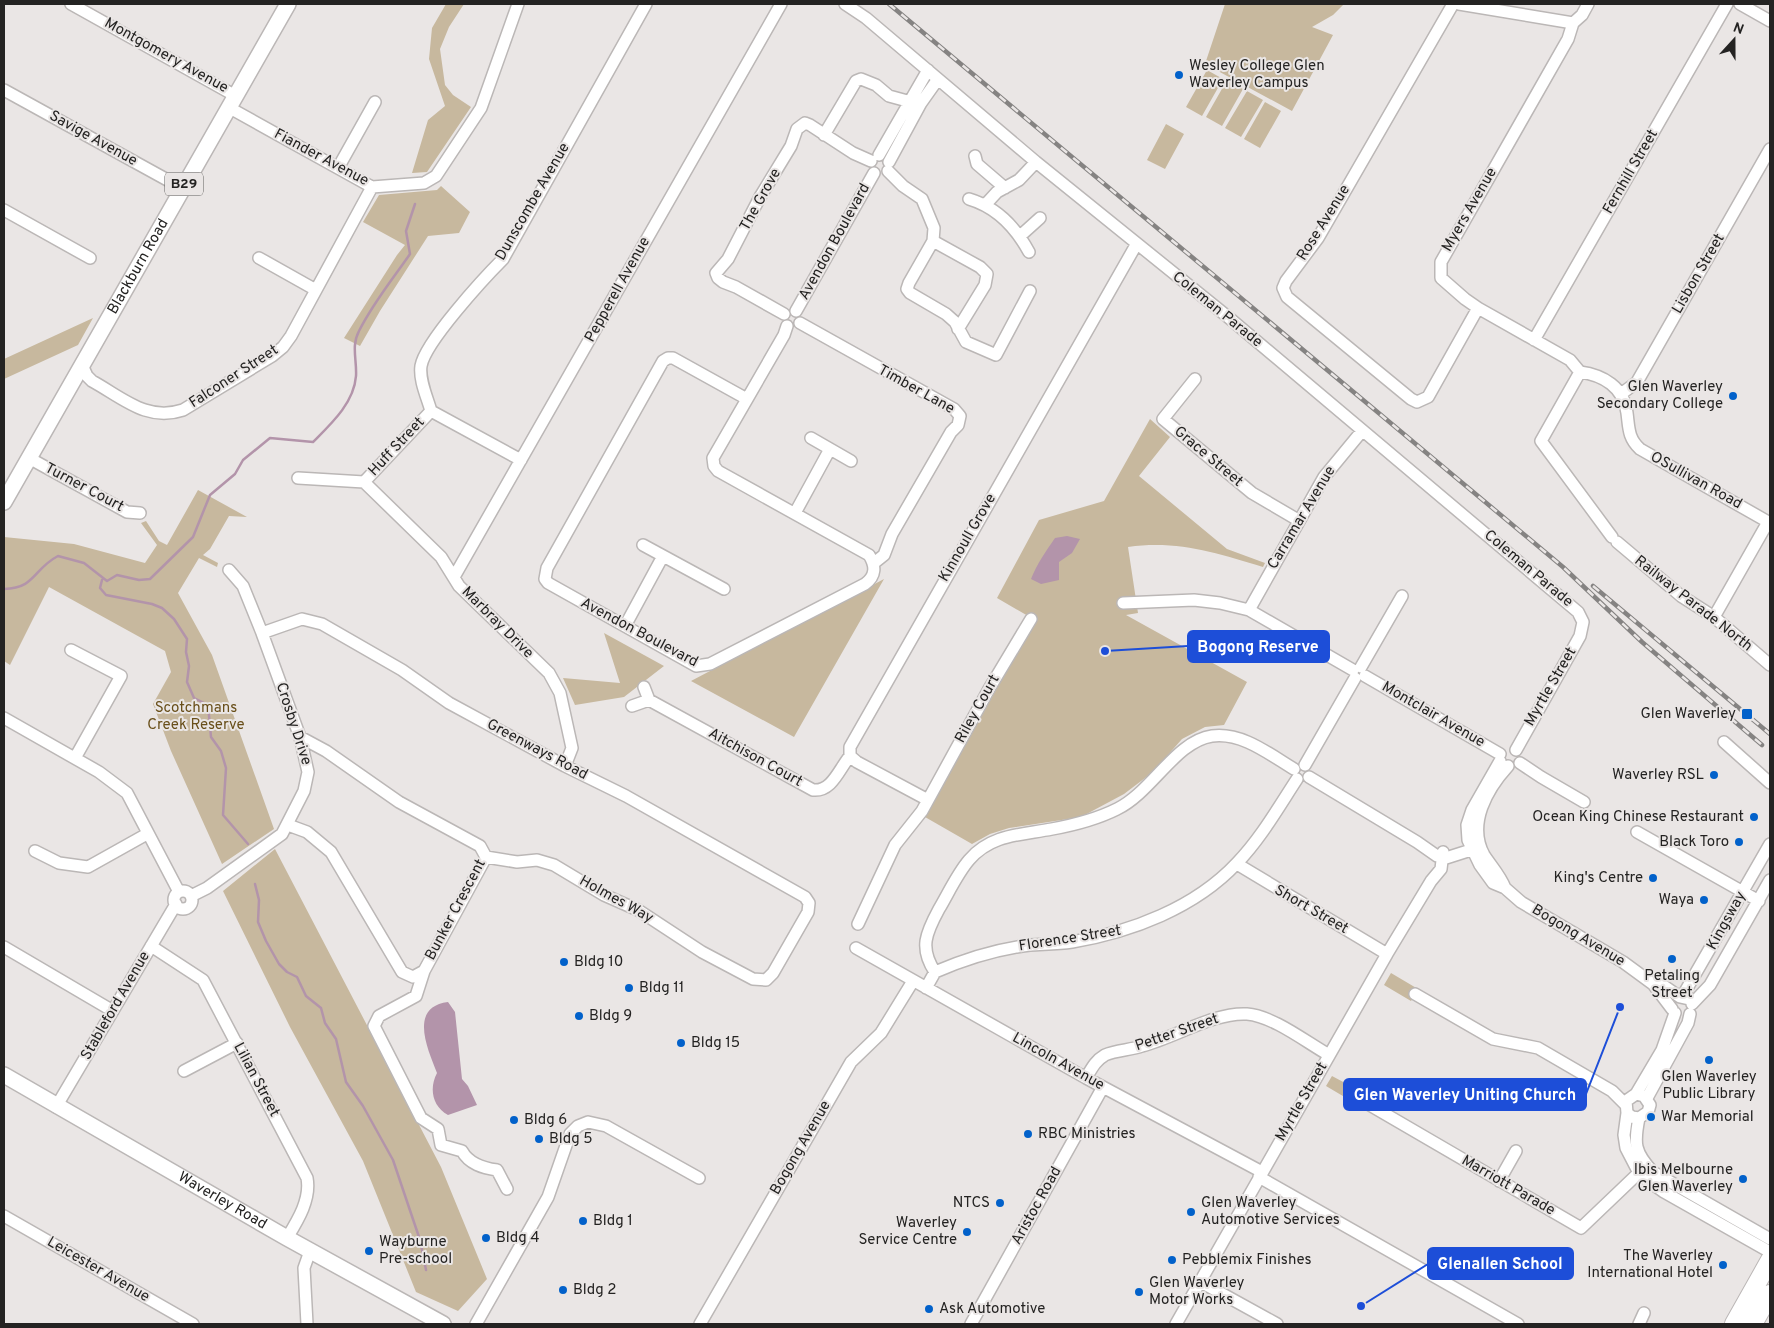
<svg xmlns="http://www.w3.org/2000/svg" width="1774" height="1328" font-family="Overpass,sans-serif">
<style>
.green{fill:#c7b89e}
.water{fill:#b394aa}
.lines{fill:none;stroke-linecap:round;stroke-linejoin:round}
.stream{stroke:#b394aa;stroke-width:2.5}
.minor-casing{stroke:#bbb7b6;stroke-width:14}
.major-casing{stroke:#bbb7b6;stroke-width:18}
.highway-casing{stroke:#bbb7b6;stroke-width:20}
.minor{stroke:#fff;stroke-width:11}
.major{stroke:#fff;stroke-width:15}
.highway{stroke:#fff;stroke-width:18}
.rail-casing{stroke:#858382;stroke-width:4.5}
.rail{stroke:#eae6e5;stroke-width:2.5;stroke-dasharray:8;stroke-linecap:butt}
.poi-dot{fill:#0261ca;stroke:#eae6e5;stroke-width:2}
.labels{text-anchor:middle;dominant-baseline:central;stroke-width:4;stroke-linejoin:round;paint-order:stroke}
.shield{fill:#eae6e5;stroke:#5f5e5c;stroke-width:1}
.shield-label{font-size:14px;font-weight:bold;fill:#242322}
.street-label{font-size:15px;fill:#242322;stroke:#eae6e5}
.poi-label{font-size:15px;fill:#242322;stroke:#eae6e5;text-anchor:start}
.park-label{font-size:15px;fill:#694f1a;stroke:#eae6e5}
.leader{fill:none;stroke:#1d4ed8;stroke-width:2}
.callout-dot{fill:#1d4ed8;stroke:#eae6e5;stroke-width:2}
.callout{fill:#1d4ed8;stroke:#1d4ed8;stroke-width:2}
.callout-label{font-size:16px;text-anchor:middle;font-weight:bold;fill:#fff}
</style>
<rect width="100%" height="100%" fill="#eae6e5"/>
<path class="green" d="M446,4H464L449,27L440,49L445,85L453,95L471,107L427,172L412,173L428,120L445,106L429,59L432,28Z
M1225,4H1344L1333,15L1312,27L1333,35L1292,111L1205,64Z
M1207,70L1223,79L1202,116L1186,107Z
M1227,80L1243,89L1222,126L1206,117Z
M1247,91L1263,100L1241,137L1225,128Z
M1265,102L1281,111L1260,148L1244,139Z
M1166,124L1184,134L1165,169L1147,160Z
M441,186L470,212L459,233L428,236L380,311L360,346L344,338L397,255L405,245L363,222L379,195L437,190Z
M93,318L78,345L4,379V359Z
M1150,419L1170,437L1139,476L1227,549L1265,563L1263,567C1216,553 1178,540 1128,547L1138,613L1126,615L1247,682L1224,725L1205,727L1182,739L1153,772L1124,794L1081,817L1009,828L990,834L972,844L925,817L1035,620L997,598L1039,520L1104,501Z
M198,490L247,517L229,516L210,549L203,555L218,563L217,567L199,558L178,593L212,655L274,829L222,864L171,751L153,704L171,672L165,651L49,587L10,665L4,661V537L74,544L145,563L157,545L141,523L146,521L159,541L167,545Z
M884,579L794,737L691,681Z
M604,633L664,666L624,697L575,705L563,678L620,683Z
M275,849L441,1167L487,1279L458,1311L416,1292L363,1161L290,1027L223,891Z
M1391,973L1418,989L1411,1001L1384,985Z
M1332,1076L1360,1091L1353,1102L1326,1086Z"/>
<path class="water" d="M1067,536L1080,539L1072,553L1059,562V580L1041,584L1031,579C1037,564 1046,551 1055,538Z
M448,1002L455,1012L462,1079L468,1086L477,1105L448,1115C432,1106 429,1088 437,1073C428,1050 408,1007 448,1002Z"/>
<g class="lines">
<path class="stream" d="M102,580L100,588L106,595L152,604L162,608L174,619L187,639L186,652L189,666L187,682L194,698L208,705L211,737L221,751L226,768L223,815L248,844
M4,589C36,588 33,569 58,556L84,563L107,581L117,575L139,580L150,579L193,537L210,495L235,474L243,460L270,438L313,442C331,424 354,403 356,376C357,360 351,346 359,331C373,303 392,280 410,254L406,231L415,204
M255,884L259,900L258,922L266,941L279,964L287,972L297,977L306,996L321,1008L325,1023L336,1039L346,1082L363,1106L393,1160L420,1240L426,1270"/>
<g class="minor-casing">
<path id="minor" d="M71,4L234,95
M845,4L866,18L1036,162L1228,317L1578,612L1583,622L1580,636L1516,750
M1453,4L1318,238L1286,281L1283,288L1287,297L1411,399L1417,402L1428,397L1478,308L1465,299L1441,278V262L1568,39L1573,23L1582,15L1588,4
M1459,4L1573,23
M1740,4L1770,21
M4,90L182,188
M228,107L372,187L424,183L436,176L481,108L518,4
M824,135L856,81L861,79L876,85L889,96L911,102
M879,155L928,70
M975,156L977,164L1005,188
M889,162L921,103L938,79
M338,168L375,102
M888,171L903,186L922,199L934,228L933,241L909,283L907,289L910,293L946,314L955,322L966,342L996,355L1030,291
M969,199C996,207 1016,228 1029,252
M986,204L997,192L1019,180L1036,162
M4,210L90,258
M1020,236L1040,218
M933,241L980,267L987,274L985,285L958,329
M259,258L316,290
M1478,308L1570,360L1580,372C1603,375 1624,387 1627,413C1629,428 1628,438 1640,449L1770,523
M796,311L874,173
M784,314L736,287L723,282L718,278L716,273L728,259L760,197L791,146L797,129L805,123L810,125L853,153L871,161
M800,323L954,409L960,416L958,425L951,432L892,534L884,555L874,563
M1534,340L1727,4
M82,365L87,376L92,381C123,398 147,422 183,410L272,356L283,347L291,336L372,187
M1580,372L1541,441L1612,537
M1195,379L1163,419L1252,493L1298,520
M1621,394L1637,382L1770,149
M747,399L673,358H668L663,361L547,568L545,579L548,583L696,666L710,664L865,584C876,576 876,566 869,555L718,471L714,466L713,458L784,335L787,326
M811,438L851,461
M29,458L127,512L140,513
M521,460L431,411C427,397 419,380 421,366C425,342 485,277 503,259L646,4
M298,478L364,482L441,557L459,586L549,673L560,693L572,748L565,766
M364,482L431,411
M795,513L830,449
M1617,542L1681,596L1714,617L1770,665
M643,545L724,589
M454,577L781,4
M1123,603L1194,600L1220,603L1249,610L1353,670
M1249,610L1324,477L1362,431
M1714,617L1768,522
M625,626L663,556
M262,633L302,619L322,624L402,670L449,703L565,766L626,796L805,897L809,903L808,912L773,973L766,980L753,979L702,952L638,910L604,895L554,865L537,860L517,862L486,857
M71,650L121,676L75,758
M1361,667L1402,596
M1365,676L1500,754
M649,700L813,790C832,792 839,769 850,756
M632,706L649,700L644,687
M4,718L99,772L127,793L179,892
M1724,742L1770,783
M1500,761L1472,810L1467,825L1468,840L1480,865L1493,883L1505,888L1521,902L1623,962L1653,984L1672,1009
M1520,763L1541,777L1584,802
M1305,765L1355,678
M1309,777L1417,842L1437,856L1446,858L1471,850
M928,800L857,762L850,756V747L1136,245
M288,825L307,832L331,852L402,972L413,977L424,971L486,857L480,846L399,802L326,751L300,737
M1637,832L1759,901
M35,851L59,863L88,867L147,834
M1237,864L1387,954
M1505,888C1500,875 1491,866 1484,855C1467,824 1487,789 1508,766
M174 900a9 9 0 1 1 18 0a9 9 0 1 1-18 0Z
M191,896L207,888L282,834L304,791L308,772L300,737L262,633L243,586L229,570
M858,924L895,845L922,811L989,689L1031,619
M151,946L203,980L307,1178C311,1199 298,1220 287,1238
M4,947L113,1011
M856,948L1086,1078L1262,1172
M424,971L416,996L379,1016L374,1026L421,1118L438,1129L441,1145L462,1151C469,1164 483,1168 497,1170L507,1189
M935,972C965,959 997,949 1030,945C1044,944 1058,944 1072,942C1131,932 1195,908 1237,863C1261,838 1278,808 1297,779
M1653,984H1661L1680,997L1689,999
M926,988L935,972C919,948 926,933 939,909C948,894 957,874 969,860C991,834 1021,835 1052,829C1074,825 1097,819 1117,809C1151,793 1176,741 1212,736C1242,732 1269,754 1294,769
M1415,994L1493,1039L1538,1048L1612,1091L1625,1104
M1682,997L1770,844
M1692,1004L1710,985L1770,880
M184,1071L237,1043
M1086,1078C1092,1068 1095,1061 1105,1055C1116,1050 1131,1050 1142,1046C1176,1037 1214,1012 1247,1014C1273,1016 1306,1042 1329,1055
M1636,1094L1644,1096L1650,1105L1648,1112L1639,1118L1632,1117L1627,1113L1626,1101L1636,1094L1662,1050L1675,1013
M1356,1097L1581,1228L1647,1165
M1647,1098L1688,1023L1690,1014
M56,1107L176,904
M1627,1113L1624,1135L1626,1148L1640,1175L1664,1192L1770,1252
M1639,1118C1634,1143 1634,1152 1653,1172L1770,1239
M1259,1177L1518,1324
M1499,1181L1516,1151
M4,1216L193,1324
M1199,1281L1277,1324
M307,1324L304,1268L310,1251
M476,1324L548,1197L570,1134L578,1126L588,1122L606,1126L699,1178
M700,1324L851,1062L881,1033L913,981
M971,1324L1103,1087
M1176,1324L1387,954L1431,881L1441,869L1443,852
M1639,1324L1644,1313"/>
</g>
<g class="major-casing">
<g id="major">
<path id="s1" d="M4,502L288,4"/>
<path id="s2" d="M4,1075L287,1238L443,1324"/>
</g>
</g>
<g class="highway-casing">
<path id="highway" d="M1734,1324L1770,1260
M1753,1324L1770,1294"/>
</g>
<use href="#minor" class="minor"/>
<use href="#major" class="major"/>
<use href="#highway" class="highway"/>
<g class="rail-casing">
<path id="rail" d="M889,4L1563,567L1642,642L1762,745
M1593,586L1770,734"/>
</g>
<use href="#rail" class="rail"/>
</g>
<g class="poi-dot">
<circle cx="1179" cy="75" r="5"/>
<circle cx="1733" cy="396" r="5"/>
<rect x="1741" y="708" width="12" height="12" rx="2.5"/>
<circle cx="1714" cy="775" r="5"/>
<circle cx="1754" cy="817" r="5"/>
<circle cx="1739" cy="842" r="5"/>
<circle cx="1653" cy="878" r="5"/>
<circle cx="1704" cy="900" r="5"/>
<circle cx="1672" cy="959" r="5"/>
<circle cx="564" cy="962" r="5"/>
<circle cx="629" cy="988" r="5"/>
<circle cx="579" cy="1016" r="5"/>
<circle cx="681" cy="1043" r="5"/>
<circle cx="1709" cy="1060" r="5"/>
<circle cx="1651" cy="1117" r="5"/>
<circle cx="514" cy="1120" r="5"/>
<circle cx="1028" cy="1134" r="5"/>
<circle cx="539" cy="1139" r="5"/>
<circle cx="1743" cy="1179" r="5"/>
<circle cx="1000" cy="1203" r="5"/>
<circle cx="1191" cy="1212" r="5"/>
<circle cx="583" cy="1221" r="5"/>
<circle cx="967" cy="1232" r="5"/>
<circle cx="486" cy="1238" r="5"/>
<circle cx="369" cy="1251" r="5"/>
<circle cx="1172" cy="1260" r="5"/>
<circle cx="1723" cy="1265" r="5"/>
<circle cx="563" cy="1290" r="5"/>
<circle cx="1139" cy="1292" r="5"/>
<circle cx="929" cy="1309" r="5"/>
</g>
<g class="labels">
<rect class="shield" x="165" y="172.5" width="38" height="23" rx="4"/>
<g class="shield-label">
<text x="184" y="184">B29</text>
</g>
<g class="street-label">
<text transform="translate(166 56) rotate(29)">Montgomery Avenue</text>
<text transform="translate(93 139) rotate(29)">Savige Avenue</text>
<text transform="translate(321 158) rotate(28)">Fiander Avenue</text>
<text transform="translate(1631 172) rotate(-60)">Fernhill Street</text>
<text transform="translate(761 200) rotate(-61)">The Grove</text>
<text transform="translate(533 202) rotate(-60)">Dunscombe Avenue</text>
<text transform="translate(1470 210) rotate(-60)">Myers Avenue</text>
<text transform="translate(1324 223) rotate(-58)">Rose Avenue</text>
<text transform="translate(835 242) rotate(-61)">Avendon Boulevard</text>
<text stroke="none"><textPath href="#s1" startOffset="271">Blackburn Road</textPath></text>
<text transform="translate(1699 274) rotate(-60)">Lisbon Street</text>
<text transform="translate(618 290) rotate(-61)">Pepperell Avenue</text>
<text transform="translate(1217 310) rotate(39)">Coleman Parade</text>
<text transform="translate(234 377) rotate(-33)">Falconer Street</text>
<text transform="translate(916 390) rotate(29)">Timber Lane</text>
<text transform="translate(397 447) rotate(-47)">Huff Street</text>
<text transform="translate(1208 457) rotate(40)">Grace Street</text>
<text transform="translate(1696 481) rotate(29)">OSullivan Road</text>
<text transform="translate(84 488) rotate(28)">Turner Court</text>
<text transform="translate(1302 518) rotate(-59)">Carramar Avenue</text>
<text transform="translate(968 538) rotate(-60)">Kinnoull Grove</text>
<text transform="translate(1528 569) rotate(40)">Coleman Parade</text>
<text transform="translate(1693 604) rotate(38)">Railway Parade North</text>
<text transform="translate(497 623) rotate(45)">Marbray Drive</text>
<text transform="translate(639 633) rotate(28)">Avendon Boulevard</text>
<text transform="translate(1551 687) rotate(-60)">Myrtle Street</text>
<text transform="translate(978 709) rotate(-61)">Riley Court</text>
<text transform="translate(1433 715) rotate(30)">Montclair Avenue</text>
<text transform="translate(293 724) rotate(72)">Crosby Drive</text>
<text transform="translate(537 750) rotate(28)">Greenways Road</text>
<text transform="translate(755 758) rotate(29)">Aitchison Court</text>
<text transform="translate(616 900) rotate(29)">Holmes Way</text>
<text transform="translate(456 910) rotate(-62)">Bunker Crescent</text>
<text transform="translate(1311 910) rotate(30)">Short Street</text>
<text transform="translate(1727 921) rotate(-61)">Kingsway</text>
<text transform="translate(1578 936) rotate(31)">Bogong Avenue</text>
<text transform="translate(1070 939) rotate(-9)">Florence Street</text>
<text transform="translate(116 1006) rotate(-60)">Stableford Avenue</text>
<text transform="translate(1177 1033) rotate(-19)">Petter Street</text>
<text transform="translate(1058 1062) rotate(29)">Lincoln Avenue</text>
<text transform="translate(256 1080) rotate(62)">Lilian Street</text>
<text transform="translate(1302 1102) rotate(-60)">Myrtle Street</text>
<text transform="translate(801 1148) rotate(-60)">Bogong Avenue</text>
<text transform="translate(1508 1186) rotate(30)">Marriott Parade</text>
<text stroke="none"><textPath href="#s2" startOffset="252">Waverley Road</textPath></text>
<text transform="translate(1037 1206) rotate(-61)">Aristoc Road</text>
<text transform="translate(98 1270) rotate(30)">Leicester Avenue</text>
</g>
<g class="poi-label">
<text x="1189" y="66">Wesley College Glen<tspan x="1189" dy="17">Waverley Campus</tspan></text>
<text x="1723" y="387" text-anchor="end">Glen Waverley<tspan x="1723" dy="17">Secondary College</tspan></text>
<text x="1736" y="714" text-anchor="end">Glen Waverley</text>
<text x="1704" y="775" text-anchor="end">Waverley RSL</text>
<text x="1744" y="817" text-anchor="end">Ocean King Chinese Restaurant</text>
<text x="1729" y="842" text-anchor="end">Black Toro</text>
<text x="1643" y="878" text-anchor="end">King's Centre</text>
<text x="1694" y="900" text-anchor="end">Waya</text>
<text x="574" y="962">Bldg 10</text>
<text x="1672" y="976" text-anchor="middle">Petaling<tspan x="1672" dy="17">Street</tspan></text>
<text x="639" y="988">Bldg 11</text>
<text x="589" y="1016">Bldg 9</text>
<text x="691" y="1043">Bldg 15</text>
<text x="1709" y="1077" text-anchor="middle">Glen Waverley<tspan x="1709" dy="17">Public Library</tspan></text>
<text x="1661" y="1117">War Memorial</text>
<text x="524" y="1120">Bldg 6</text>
<text x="1038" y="1134">RBC Ministries</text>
<text x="549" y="1139">Bldg 5</text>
<text x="1733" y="1170" text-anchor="end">Ibis Melbourne<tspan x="1733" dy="17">Glen Waverley</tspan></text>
<text x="990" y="1203" text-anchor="end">NTCS</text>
<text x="1201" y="1203">Glen Waverley<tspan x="1201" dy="17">Automotive Services</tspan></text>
<text x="593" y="1221">Bldg 1</text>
<text x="957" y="1223" text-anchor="end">Waverley<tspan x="957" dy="17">Service Centre</tspan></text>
<text x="496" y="1238">Bldg 4</text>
<text x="379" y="1242">Wayburne<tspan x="379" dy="17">Pre-school</tspan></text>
<text x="1713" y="1256" text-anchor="end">The Waverley<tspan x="1713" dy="17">International Hotel</tspan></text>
<text x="1182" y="1260">Pebblemix Finishes</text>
<text x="1149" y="1283">Glen Waverley<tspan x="1149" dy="17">Motor Works</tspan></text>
<text x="573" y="1290">Bldg 2</text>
<text x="939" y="1309">Ask Automotive</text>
</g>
<g class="park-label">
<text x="196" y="708">Scotchmans<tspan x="196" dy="17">Creek Reserve</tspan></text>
</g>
</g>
<path class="leader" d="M1105 651L1188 646M1620 1007L1586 1094M1361 1306L1428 1264"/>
<g class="callout-dot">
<circle cx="1105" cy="651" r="5"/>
<circle cx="1620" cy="1007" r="5"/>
<circle cx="1361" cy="1306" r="5"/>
</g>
<g class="callout">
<rect x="1188" y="631" width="141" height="31" rx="5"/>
<rect x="1344" y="1079" width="242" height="31" rx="5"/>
<rect x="1428" y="1248" width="145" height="31" rx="5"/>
</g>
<g class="callout-label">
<text x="1258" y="652">Bogong Reserve</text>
<text x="1465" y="1100">Glen Waverley Uniting Church</text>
<text x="1500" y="1269">Glenallen School</text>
</g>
<rect width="1774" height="1328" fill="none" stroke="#242322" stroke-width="10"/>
<g transform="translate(1734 40) rotate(21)" stroke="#eae6e5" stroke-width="4" paint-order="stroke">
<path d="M0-4L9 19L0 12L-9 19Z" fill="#242322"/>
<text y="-8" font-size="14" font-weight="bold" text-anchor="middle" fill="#242322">N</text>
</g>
</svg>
